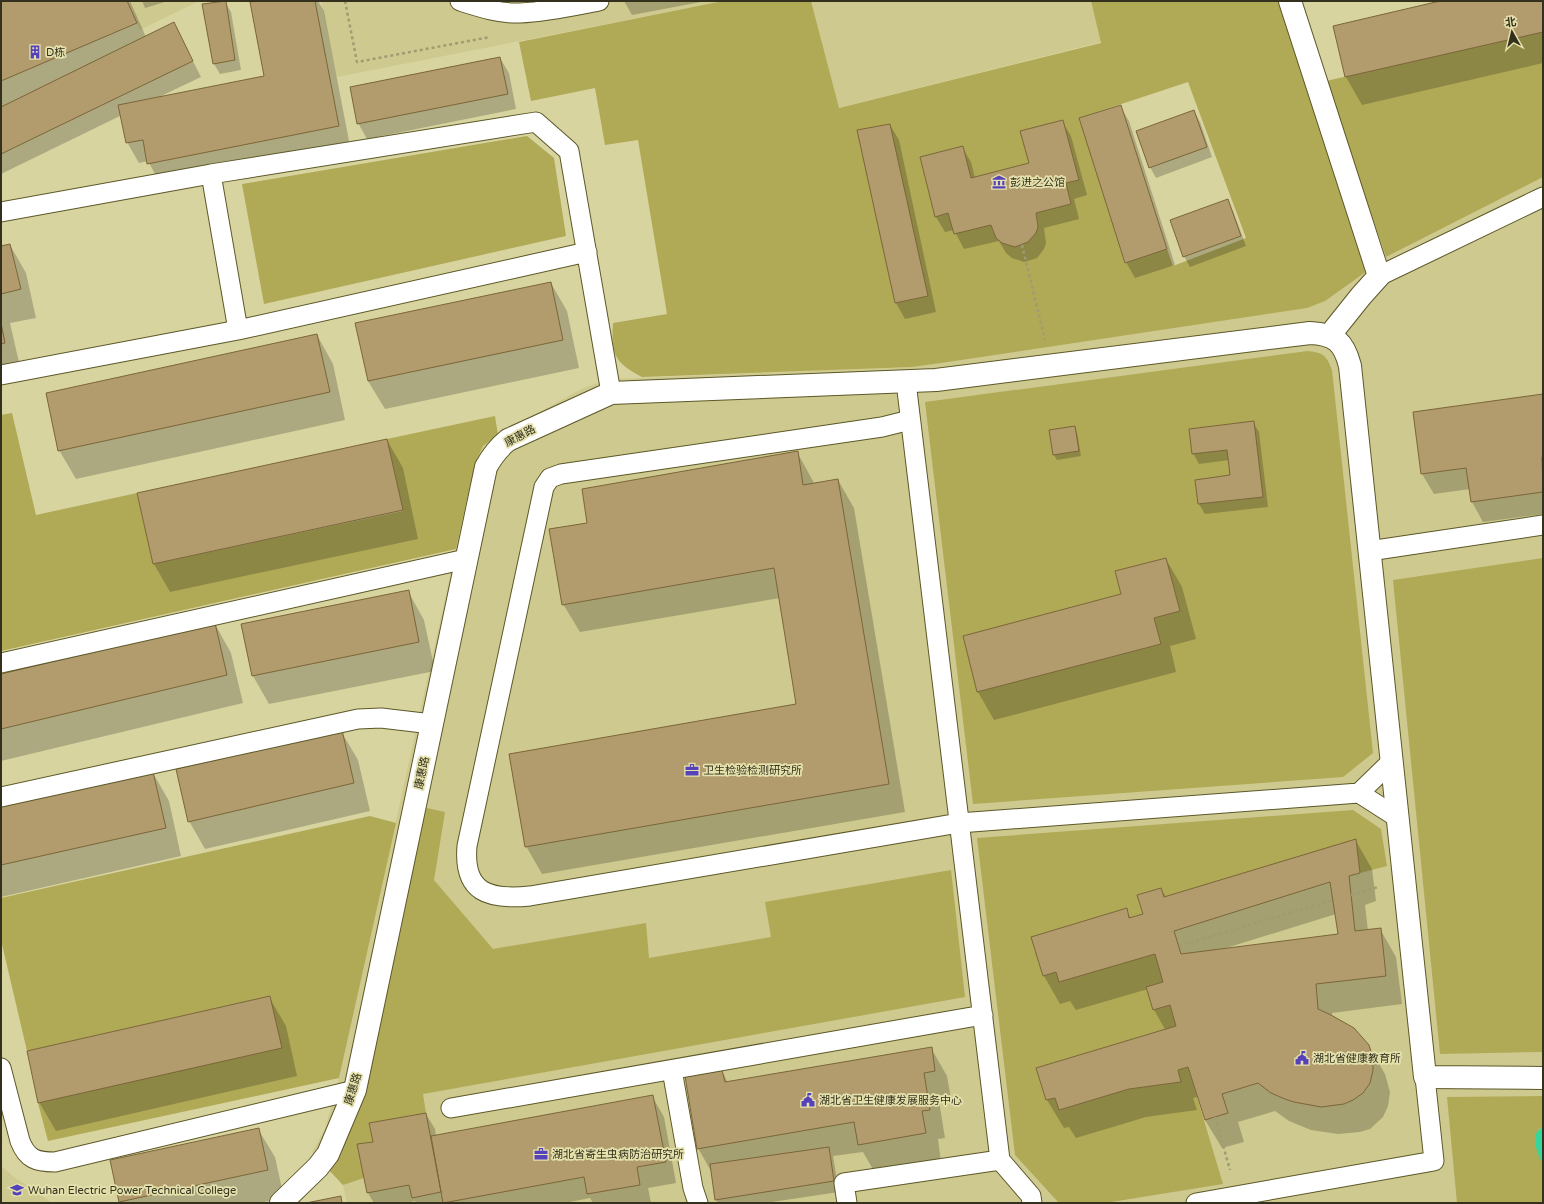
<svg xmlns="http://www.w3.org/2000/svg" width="1544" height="1204" font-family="'Varela Round','Noto Sans SC',sans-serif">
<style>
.built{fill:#cec98e}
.green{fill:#b0a956;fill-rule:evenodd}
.water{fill:#37d69e}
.shadow{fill:#0003;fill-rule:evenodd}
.building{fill:#b29b6d;stroke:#7b6639;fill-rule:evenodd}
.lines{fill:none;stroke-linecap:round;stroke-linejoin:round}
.service-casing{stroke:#5c5828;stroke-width:21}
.minor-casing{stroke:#5c5828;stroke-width:24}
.path{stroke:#9f9c73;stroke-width:2.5;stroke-dasharray:3 3;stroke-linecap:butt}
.service{stroke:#fff;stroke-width:19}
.minor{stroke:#fff;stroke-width:22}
.labels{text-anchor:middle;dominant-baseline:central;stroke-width:3.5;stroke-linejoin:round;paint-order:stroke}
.poi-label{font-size:11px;fill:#33311d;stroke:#e5e1ad;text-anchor:start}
.street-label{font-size:11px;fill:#33311d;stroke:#e5e1ad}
</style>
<rect width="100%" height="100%" fill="#d8d4a0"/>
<path class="built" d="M127,1H199L140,30Z
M321,1H723L337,77Z
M811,1H1091L1101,42L838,108Z
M1543,177V1203H347L343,1185L312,1152L325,1129L339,1078L471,481L477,459L483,446L498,435L572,394L586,387L610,379L912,367L1146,331L1367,271L1386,257Z
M1,1166L14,1177L52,1203H1Z"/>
<path class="green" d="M723,1H811L839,108L1101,43L1091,1H1279L1367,271L1325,301L1307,308L941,363L912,367L642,377C614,362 611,354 613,323L667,314L638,140L605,145L595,88L531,101L519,42ZM1188,82L1246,238L1173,266L1167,249L1125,263L1079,118ZM1063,120L1079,180L1066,183L1071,204L1036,213C1046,247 1000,260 991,225L948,213L935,217L920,157L963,146L971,178L1029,163L1021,131ZM890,124L928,296L895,303L858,130Z
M1543,32V177L1386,257L1326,81Z
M527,136L554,158L566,236L264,304L242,184Z
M1308,351C1324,353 1326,355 1332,370L1373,753L1343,777L973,804L925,402ZM1254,421L1263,497L1198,504L1195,480L1230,475L1227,450L1192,454L1189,429ZM1166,558L1180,611L1154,618L1161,644L977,692L963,636L1121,594L1115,571Z
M12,413L36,515L137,493L153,564L403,511L387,439L495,416L498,435L483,446L477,459L471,481L456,549L1,651V415Z
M1543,558V1052L1440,1054L1393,580Z
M422,807L445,812L434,880L493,949L646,923L649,958L771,937L765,902L951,870L965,997L423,1094L426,1113L369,1123L373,1142L357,1144L364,1178L343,1185L328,1169Z
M1353,810L1381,829L1387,866L1360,873L1356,840L1164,897L1161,888L1137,895L1143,914L1129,918L1126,908L1032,937L1043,976L1056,972L1059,982L1155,954L1163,982L1153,1010L1170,1005L1176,1026L1036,1068L1046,1100L1055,1098L1059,1110L1129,1089L1181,1082L1178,1070L1188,1067L1223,1184L1105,1203H1062L1058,1202L1015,1155L977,838Z
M370,816L396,823L339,1078L48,1141L38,1103L270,996L27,1051L1,940V898Z
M1543,1096V1127L1539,1129L1535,1142L1543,1165V1203H1457L1447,1097Z"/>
<path class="water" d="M1543,1127V1165C1538,1154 1528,1134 1543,1127Z"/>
<path class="shadow" d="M1,1H130L146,37L174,24L201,77L159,97L266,77L262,1H318L324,11L350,146L160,183L148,161L139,163L127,142L122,115L1,174Z
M142,1H168L145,8Z
M624,1H706L632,15Z
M1445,1H1543V63L1362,105L1346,77Z
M225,2L231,12L241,70L220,74L214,64Z
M500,58L509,73L516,109L367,139L358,123Z
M1120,106L1129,121L1175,265L1135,278L1126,262Z
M1194,111L1200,122L1212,157L1156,178L1150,167Z
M1062,121L1071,136L1087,195L1074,199L1079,219L1044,228L1046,243L1044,249L1037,258L1024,262L1012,258L1006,253L999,241L964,249L954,230L945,232L936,217L921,158L962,147L971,162L975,178L1030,164Z
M890,125L899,140L936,312L905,319L896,303L859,131Z
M1227,200L1233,211L1246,246L1190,267L1184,256Z
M10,245L26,273L36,318L10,323L21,371L1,375V247Z
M551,283L567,311L579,368L385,409L368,381Z
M317,335L333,364L345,420L76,479L59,450Z
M1543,395V514L1483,522L1472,502L1470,489L1434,494L1422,474Z
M1253,422L1259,432L1268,507L1205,514L1199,504L1196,481L1231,476L1229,460L1199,464L1193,453Z
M1074,427L1077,432L1081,456L1057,460L1054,455Z
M387,440L403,468L418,539L170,592L154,564L138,493Z
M797,452L813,481L814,484L838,480L854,508L905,812L542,874L526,846L797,705L780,598L580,632L563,604L588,523Z
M1166,559L1182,587L1196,639L1170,646L1176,672L994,720L978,692L1122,595Z
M408,591L424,620L435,671L269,704L253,676L243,625Z
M215,624L231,653L243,703L1,761V676Z
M341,731L358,760L370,811L205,849L189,821Z
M153,773L169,801L181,856L1,897V807Z
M1356,841L1372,869L1376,901L1365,905L1368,931L1380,929L1396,957L1402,1004L1332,1013V1017L1368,1045L1385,1074L1390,1092L1388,1106L1383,1117L1370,1129L1360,1132L1338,1134L1311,1130L1289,1121L1275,1111L1238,1122L1244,1142L1222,1148L1205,1120L1198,1097L1193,1098L1197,1110L1146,1117L1076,1138L1069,1127L1064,1128L1047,1100L1038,1069L1166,1031L1154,1010L1148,989L1076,1010L1070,1001L1060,1004L1044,976L1126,909L1131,919L1144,915L1161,889L1166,897ZM1336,914L1339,934L1226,949V948Z
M269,997L286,1026L297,1076L56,1131L39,1102Z
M931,1048L947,1076L951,1099L939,1101L945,1138L938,1139L941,1162L875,1173L863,1152L833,1156L839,1192L765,1203H718L716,1199L712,1173L698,1148L722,1071L728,1083Z
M652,1096L664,1117L676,1183L648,1188L651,1203H593L590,1198L565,1203H416L415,1201L406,1203H374L368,1193L358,1145L374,1142L426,1114L435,1129L436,1136Z
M258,1129L275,1157L284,1198L260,1203H120V1202Z"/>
<path class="building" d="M1,1H127L137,23L1,81Z
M226,1L235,60L213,64L202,4Z
M257,1H315L339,126L147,164L143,140L126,143L118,105L264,76L250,2Z
M1440,1H1543V32L1345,77L1333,26Z
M174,22L193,61L1,154V107Z
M500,57L508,94L357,124L350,87Z
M1121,105L1167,249L1125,263L1079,118Z
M1194,110L1207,147L1149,168L1136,131Z
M1063,120L1079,180L1066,183L1071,204L1036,213L1038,227L1036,233L1028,242L1015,247L1002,243L996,238L991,225L954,234L948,213L935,217L920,157L963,146L971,178L1029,163L1020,131Z
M890,124L928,296L895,303L857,130Z
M1228,199L1241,236L1183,257L1170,220Z
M10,244L21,289L1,294V246Z
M551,282L563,340L368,381L355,323Z
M1,323L5,343L1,344Z
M317,334L330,392L58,451L46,393Z
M1543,394V456L1542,457L1543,492L1471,502L1466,468L1421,474L1413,412Z
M1254,421L1263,497L1198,504L1195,480L1230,475L1227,450L1192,454L1189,429Z
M1075,426L1079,451L1053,455L1049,430Z
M387,439L403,510L153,564L137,493Z
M798,451L803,485L838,479L889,784L525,847L509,754L796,704L774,568L562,605L549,529L587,523L582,489Z
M1166,558L1180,611L1154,618L1161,644L977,692L963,636L1121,594L1115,571Z
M409,590L419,642L252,676L241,624Z
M215,623L227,675L1,729V674Z
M342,730L354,783L188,822L176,769Z
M153,772L166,828L1,865V806Z
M1356,839L1360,873L1349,876L1355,931L1381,928L1386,976L1316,984L1318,1009L1331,1015L1354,1028L1369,1045L1373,1058V1070L1370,1083L1363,1093L1353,1100L1344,1104L1321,1107L1294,1102L1285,1099L1271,1093L1258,1083L1222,1094L1228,1113L1205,1120L1188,1067L1178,1070L1181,1082L1129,1089L1059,1110L1055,1098L1046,1100L1036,1068L1176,1026L1170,1005L1153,1010L1146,987L1163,982L1155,954L1059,982L1056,972L1043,976L1031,937L1127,908L1129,918L1143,914L1137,895L1161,888L1164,897ZM1330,882L1338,934L1181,954L1174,931Z
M270,996L282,1048L38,1103L27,1051Z
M932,1047L935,1071L924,1073L930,1110L922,1111L926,1133L858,1145L854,1122L697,1149L685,1076L722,1070L725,1082Z
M653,1095L666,1162L637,1167L640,1185L587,1194L584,1177L443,1203L431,1136Z
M426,1113L441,1192L412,1198L409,1185L367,1193L357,1144L373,1142L369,1123Z
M259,1128L268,1170L119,1202L110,1160Z
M829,1147L834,1181L715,1200L710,1164Z
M341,1196L342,1203H306Z"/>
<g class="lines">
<g class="service-casing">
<path id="service" d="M460,1C479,7 500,14 520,13C546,12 573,6 599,1
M211,174L536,122L569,151L611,393
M1,212L211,174L238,330
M1379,276L1543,197
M1,375L238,330L587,252
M906,382L1000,1160L1031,1196L1032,1203
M910,420L882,427L561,474L550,478L544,487L467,846C463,893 489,900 530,896L959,823L1359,793L1398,818
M1369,551L1543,525
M1,663L466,559
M1359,793L1391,762
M1,797L358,719L381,718L432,724
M1,1068L20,1141C27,1159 36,1162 55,1162L355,1090
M672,1070L693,1188L698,1203
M451,1108L983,1015
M847,1203L844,1183L1000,1160
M1196,1203L1434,1161L1425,1077"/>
</g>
<g class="minor-casing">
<path id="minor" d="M1290,1L1379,276L1361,296L1329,336
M281,1203L318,1167L328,1154L355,1090L486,467C492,456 498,448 508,440L611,393L936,380L1310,333C1335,334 1344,342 1350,366L1425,1077L1543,1078"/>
</g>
<path class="path" d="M345,1L357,62L490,37
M1022,245L1045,340
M1351,895L1378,887
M1179,946L1333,900
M1215,1117L1230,1170"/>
<use href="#service" class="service"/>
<use href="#minor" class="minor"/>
</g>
<defs>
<g id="building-bare" transform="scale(1.08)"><path d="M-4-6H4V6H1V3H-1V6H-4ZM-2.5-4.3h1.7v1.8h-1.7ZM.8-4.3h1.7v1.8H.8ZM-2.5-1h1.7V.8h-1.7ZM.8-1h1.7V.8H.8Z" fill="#5542ba" stroke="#e5e1ad" stroke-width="2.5" paint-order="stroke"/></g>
<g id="museum-bare" transform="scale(1.08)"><path d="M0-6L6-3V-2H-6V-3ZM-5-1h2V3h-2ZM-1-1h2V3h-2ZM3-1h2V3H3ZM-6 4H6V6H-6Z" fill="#5542ba" stroke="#e5e1ad" stroke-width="2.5" paint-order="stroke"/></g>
<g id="office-bare" transform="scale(1.08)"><path d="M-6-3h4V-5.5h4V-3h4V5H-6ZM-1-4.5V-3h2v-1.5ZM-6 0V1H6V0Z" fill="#5542ba" stroke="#e5e1ad" stroke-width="2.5" paint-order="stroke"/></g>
<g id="civic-bare" transform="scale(1.08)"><path d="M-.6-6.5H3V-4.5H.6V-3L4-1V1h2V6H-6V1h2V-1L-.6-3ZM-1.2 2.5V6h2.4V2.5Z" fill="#5542ba" stroke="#e5e1ad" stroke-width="2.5" paint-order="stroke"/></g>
<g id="university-bare" transform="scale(1.08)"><path d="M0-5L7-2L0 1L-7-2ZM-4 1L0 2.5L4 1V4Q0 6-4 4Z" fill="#5542ba" stroke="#e5e1ad" stroke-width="2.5" paint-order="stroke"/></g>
</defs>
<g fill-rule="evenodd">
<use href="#building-bare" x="35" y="52"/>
<use href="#museum-bare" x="999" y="182"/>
<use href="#office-bare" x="692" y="770"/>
<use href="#civic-bare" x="1302" y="1058"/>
<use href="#civic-bare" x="808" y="1100"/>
<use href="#office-bare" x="541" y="1154"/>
<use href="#university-bare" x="17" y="1190"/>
</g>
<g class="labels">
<g class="poi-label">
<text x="46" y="52">D栋</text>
<text x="1010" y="182">彭进之公馆</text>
<text x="703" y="770">卫生检验检测研究所</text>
<text x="1313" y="1058">湖北省健康教育所</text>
<text x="819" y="1100">湖北省卫生健康发展服务中心</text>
<text x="552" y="1154">湖北省寄生虫病防治研究所</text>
<text x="28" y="1190">Wuhan Electric Power Technical College</text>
</g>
<g class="street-label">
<text transform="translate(520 436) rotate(-28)">康惠路</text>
<text transform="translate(422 773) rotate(-78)">康惠路</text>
<text transform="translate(353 1089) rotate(-73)">康惠路</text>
</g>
</g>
<rect width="1544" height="1204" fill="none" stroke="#33311d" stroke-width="4"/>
<g transform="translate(1512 32) rotate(352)" stroke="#e5e1ad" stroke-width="3" paint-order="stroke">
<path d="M0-3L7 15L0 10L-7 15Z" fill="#33311d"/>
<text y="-6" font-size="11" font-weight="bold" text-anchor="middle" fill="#33311d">北</text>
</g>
</svg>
